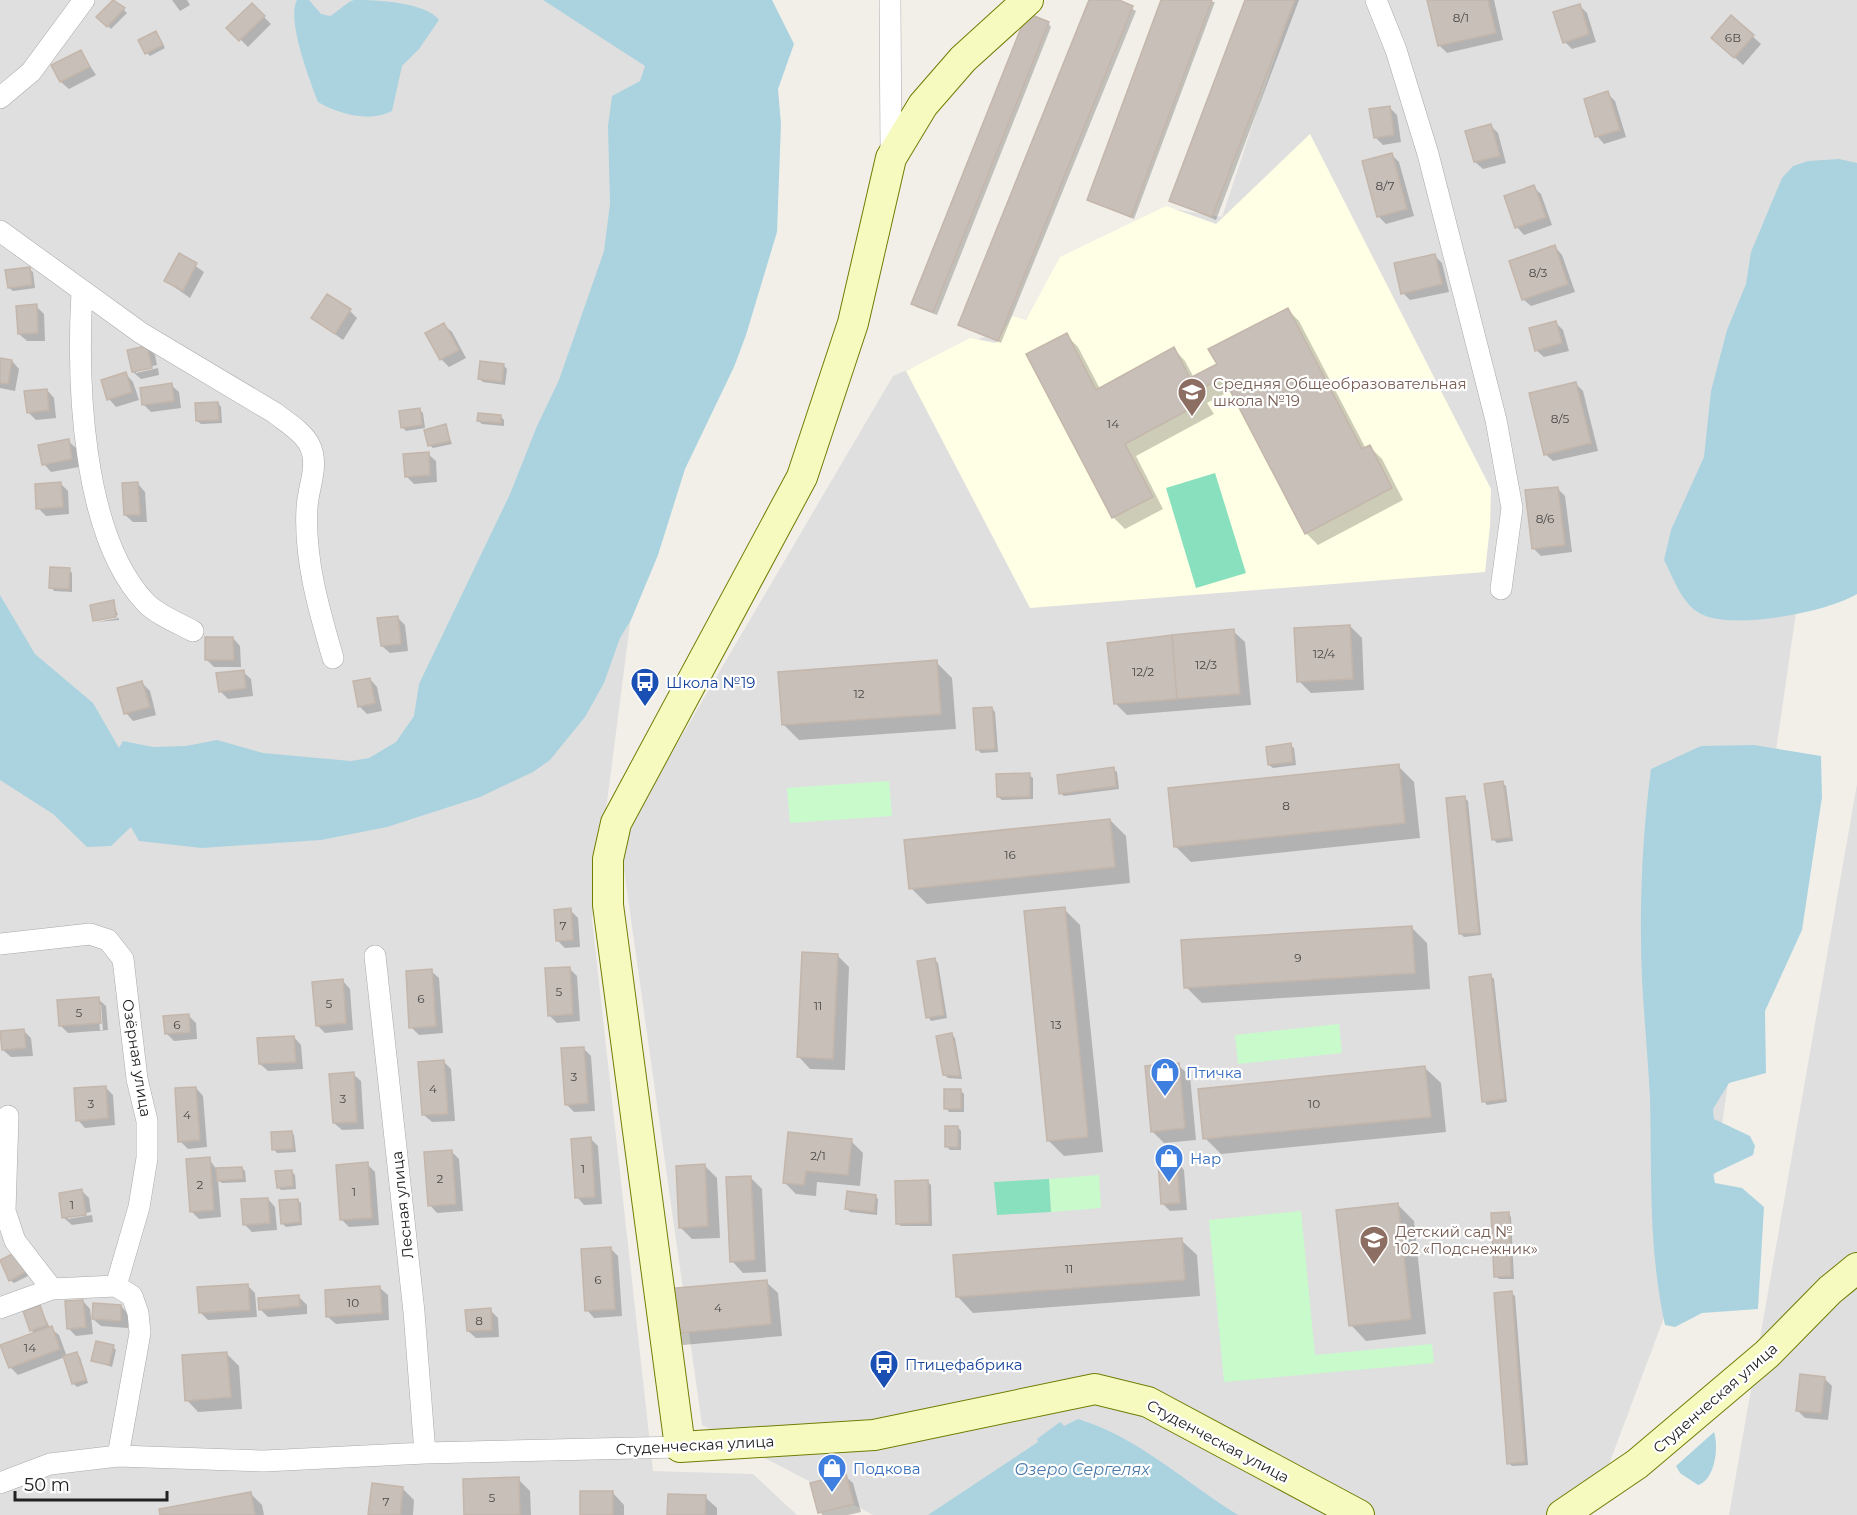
<svg xmlns="http://www.w3.org/2000/svg" width="1857" height="1515" font-family="Montserrat,sans-serif">
<style>
.residential{fill:#e0dfdf}
.education{fill:#ffffe5}
.park{fill:#c8facc}
.pitch{fill:#88e0be}
.water{fill:#aad3df}
.shadow{fill:#0003;fill-rule:evenodd}
.building{fill:#c7bfb8;stroke:#c4b6ab;stroke-width:1.5}
.lines{fill:none;stroke-linecap:round;stroke-linejoin:round}
.street-casing{stroke:#a9a9a9;stroke-width:22}
.secondary-casing{stroke:#707d05;stroke-width:32}
.street{stroke:#fff;stroke-width:21}
.secondary{stroke:#f7fabf;stroke-width:30}
.labels{text-anchor:middle;dominant-baseline:central;stroke-width:4.5;stroke-linejoin:round;paint-order:stroke}
.number-label{font-size:12px;fill:#4b4948}
.education-label{font-size:15px;fill:#785e54;stroke:#fff;text-anchor:start}
.transit-label{font-size:15px;fill:#164399;stroke:#fff;text-anchor:start}
.street-label{font-size:15px;fill:#222;stroke:#fff}
.shop-label{font-size:15px;fill:#366cbe;stroke:#fff;text-anchor:start}
.water-label{font-size:16px;font-style:italic;fill:#4a7aab;stroke:#fff}
</style>
<rect width="100%" height="100%" fill="#f2efe9"/>
<path class="residential" d="M0,0H716L695,118L592,919L653,1471L753,1474L797,1515H0Z
M1294,0H1857V233L1846,266L1713,1187L1590,1515H873L702,1425L620,841L893,376L1031,317L1172,209L1222,217Z
M1857,784V1515H1729Z"/>
<path class="education" d="M1310,134L1491,489L1490,526L1485,572L1030,608L906,371L970,338L996,343L1012,316L1026,320L1060,257L1166,206L1216,224Z"/>
<path class="park" d="M889,781L892,816L790,823L787,788Z
M1339,1024L1342,1053L1238,1064L1235,1035Z
M1099,1175L1101,1208L1051,1212L1049,1179Z
M1301,1211L1315,1355L1432,1344L1434,1363L1224,1382L1209,1220Z"/>
<path class="pitch" d="M1215,473L1246,573L1196,588L1166,488Z
M1049,1179L1051,1212L997,1215L994,1182Z"/>
<path class="water" d="M297,0H309L321,14L330,16C338,12 346,2 354,0C376,0 426,2 439,20L419,49L402,66L392,111C370,123 339,114 318,102C310,81 286,19 297,0Z
M543,0H772L794,44L778,89L781,124L777,232L746,335L734,367L685,469L658,555L631,620L620,638L604,683L585,717L550,760L533,772L480,797L387,827L321,840L202,848L139,841L131,827L111,846L87,847L53,814L0,780V595L35,654L93,703L119,748L123,741L153,747L186,746L217,740L263,753L351,761L369,758L396,742L414,716L419,684L510,494L537,426L559,380L604,251L610,204L608,126L612,96L640,81L645,66Z
M1839,159L1857,163V594C1828,612 1725,633 1696,611C1680,599 1673,577 1664,560L1671,530L1704,457L1711,391L1727,330L1746,284L1751,252L1782,178L1793,166L1808,161Z
M1754,745L1821,756L1822,797L1802,930L1765,1011L1766,1073L1729,1083L1713,1109L1714,1119L1750,1136L1755,1146L1753,1155L1713,1174L1715,1183L1742,1188L1764,1207L1758,1309L1702,1313L1675,1327L1665,1325C1648,1247 1652,1176 1650,1098C1648,1058 1644,1018 1642,979C1639,910 1642,837 1651,769L1701,746Z
M1078,1419C1138,1437 1186,1483 1238,1515H928L1038,1442L1037,1439L1060,1422L1064,1426Z
M1714,1432C1719,1447 1715,1480 1698,1485L1680,1473L1676,1466Z"/>
<path class="shadow" d="M172,0H187L190,5L180,11Z
M1091,0H1115L1136,11L1001,343L960,324Z
M1163,0L1215,2L1134,219L1089,200Z
M1247,0H1299L1216,220L1171,201Z
M1435,0H1494L1503,40L1447,53L1439,45Z
M115,1L127,13L111,29L99,17Z
M252,5L271,24L248,47L229,28Z
M1579,5L1587,13L1596,42L1572,49L1565,42Z
M1731,17L1761,44L1743,65L1721,45Z
M1048,23L1051,27L937,315L916,307L913,303Z
M156,32L165,48L150,56L147,53Z
M81,52L96,75L69,89L61,82Z
M1607,93L1615,101L1626,137L1604,144L1597,136Z
M1389,107L1397,115L1401,142L1383,145L1375,137Z
M1491,126L1498,133L1506,163L1483,169L1475,162Z
M1392,155L1399,162L1414,216L1386,224L1378,216Z
M1533,187L1541,194L1552,225L1524,235L1517,227Z
M1555,247L1562,255L1575,292L1531,306L1523,299Z
M180,255L204,272L190,298L166,281Z
M1435,256L1442,263L1449,292L1410,300L1403,293Z
M29,269L33,272L35,288L13,291L9,288Z
M36,306L44,314L45,341H27L19,334Z
M1287,309L1299,321L1366,449L1370,447L1382,459L1403,500L1318,545L1306,533L1232,390L1207,403L1214,414L1136,456L1163,509L1125,529L1113,517L1066,335L1078,347L1100,389L1174,349L1185,361L1194,378L1219,365Z
M350,311L357,318L343,340L313,318Z
M1556,323L1563,330L1569,351L1544,357L1536,350Z
M444,325L452,332L466,358L449,367L441,359Z
M147,347L155,355L157,365L136,370V373L158,368L159,375L141,379L133,372Z
M0,359L12,361L19,369L15,391L0,388Z
M504,366L507,369L505,385L483,382L480,379Z
M126,374L133,382L139,400L116,407L109,399Z
M1575,383L1583,391L1598,451L1553,461L1545,454Z
M171,385L179,392L181,408L151,412L143,404Z
M47,390L54,398L56,418L36,420L28,412Z
M218,403L221,407L222,423L201,424L197,421Z
M420,410L423,413L425,428L406,431L402,427Z
M501,417L504,420V426L482,424L478,421Z
M445,426L452,444L433,448L430,445Z
M68,441L76,448L79,467L51,472L44,464Z
M428,454L436,461L437,482L414,484L406,476Z
M60,483L68,491L69,514L46,516L38,508Z
M138,484L145,492L147,522H133L125,515Z
M1557,488L1565,496L1572,552L1541,556L1534,549Z
M69,570L72,573V592L54,591L51,587Z
M113,602L118,615L95,621L92,606Z
M397,617L405,625L408,651L390,653L382,646Z
M119,618V620L96,622Z
M1350,626L1362,638L1364,690L1311,693L1299,681Z
M1233,631L1245,642L1251,705L1127,715L1115,703Z
M233,638L240,646L241,667H214L206,659Z
M936,662L952,678L956,729L799,740L783,724Z
M243,672L251,679L253,696L228,699L220,691Z
M370,679L377,687L382,711L367,714L359,706Z
M142,683L150,691L156,715L133,721L126,713Z
M992,708L995,712L998,752L981,753L978,750Z
M1290,745L1294,748L1296,765L1273,768L1269,765Z
M1398,766L1414,782L1420,838L1191,862L1175,846Z
M1113,769L1117,772L1119,789L1064,796L1060,793Z
M1029,775L1033,778V799L1002,800L998,797Z
M1502,783L1506,786L1513,841L1497,843L1493,839Z
M1464,798L1468,801L1481,935L1464,937L1461,934Z
M1110,820L1126,836L1130,883L927,904L911,888Z
M1064,909L1080,925L1103,1152L1064,1156L1048,1140Z
M570,910L578,918L580,947L565,948L558,941Z
M1411,927L1427,943L1430,989L1202,1003L1186,987Z
M837,955L849,967L845,1070L810,1069L799,1057Z
M935,960L938,963L947,1018L931,1021L928,1017Z
M569,968L577,976L580,1021L557,1023L549,1015Z
M431,971L439,978L443,1033L419,1035L411,1027Z
M1491,976L1494,979L1507,1102L1487,1105L1484,1101Z
M343,981L350,989L353,1030L325,1033L317,1025Z
M98,999L106,1006L108,1030L68,1033L61,1026ZM98,1005H101L103,1031H100Z
M188,1015L196,1023L197,1039L174,1041L166,1033Z
M24,1031L31,1038L33,1056L11,1057L3,1050Z
M952,1035L955,1038L962,1079L948,1078L944,1074Z
M294,1037L301,1045L303,1069L268,1071L260,1064Z
M583,1048L591,1056L595,1111L574,1112L566,1104Z
M444,1062L451,1069L455,1121L432,1122L424,1115Z
M1178,1065L1190,1076L1196,1140L1164,1143L1152,1131Z
M1425,1068L1441,1083L1446,1132L1221,1154L1205,1138Z
M353,1074L361,1081L364,1129L342,1130L334,1123Z
M105,1087L113,1095L115,1125L85,1128L78,1120Z
M196,1088L203,1096L207,1147L188,1149L180,1141Z
M960,1090L964,1094V1112H949L946,1108Z
M958,1127L961,1131V1150H950L947,1147Z
M291,1132L294,1135L296,1152L277,1153L274,1149Z
M591,1139L598,1146L602,1204L584,1205L577,1197Z
M851,1141L863,1153L860,1186L817,1182L816,1196L796,1194L784,1182Z
M452,1152L459,1159L463,1211L437,1213L430,1205Z
M209,1159L217,1170L242,1168L245,1171L246,1182L222,1183L218,1180L221,1217L199,1219L191,1211Z
M1177,1162L1184,1170L1187,1210L1170,1211L1163,1204Z
M367,1164L375,1172L379,1225L349,1227L341,1219Z
M705,1166L717,1178L720,1238L692,1239L680,1227Z
M291,1171L295,1175L296,1189L281,1190L278,1187Z
M750,1177L762,1189L766,1272L743,1273L732,1261Z
M928,1182L931,1185L932,1226H901L897,1223Z
M82,1191L89,1198L91,1212L68,1216V1219L92,1215L93,1222L72,1225L64,1218Z
M875,1196L878,1199L877,1215L850,1212L847,1209Z
M268,1199L275,1207L277,1230L252,1232L244,1224Z
M297,1200L301,1203L302,1225L286,1227L282,1223Z
M1398,1205L1414,1221L1426,1334L1366,1341L1351,1325Z
M1508,1214L1511,1217L1514,1279H1499L1496,1276Z
M1181,1240L1197,1255L1200,1296L973,1313L958,1297Z
M610,1248L618,1256L622,1316L594,1318L587,1310Z
M19,1258L28,1276L14,1283L10,1280Z
M766,1282L778,1293L782,1336L683,1345L671,1333Z
M247,1285L255,1293L257,1317L208,1320L201,1313Z
M380,1288L388,1295L389,1320L336,1324L328,1317Z
M1511,1293L1515,1296L1528,1465L1512,1466L1509,1463Z
M299,1297L307,1305V1314L268,1317L260,1309Z
M83,1301L90,1309L93,1334L76,1336L68,1328Z
M121,1306L128,1314V1328L101,1326L93,1319Z
M40,1307L50,1328L59,1335L67,1357L77,1354L80,1357L88,1383L77,1387L73,1383L65,1357L18,1375L10,1367L35,1334L31,1330Z
M490,1310L498,1318L499,1337L476,1338L468,1331Z
M113,1347L116,1350L112,1367L93,1360Z
M227,1354L239,1366L242,1409L198,1412L187,1400Z
M1824,1378L1832,1386L1828,1420L1805,1418L1797,1410Z
M845,1476L853,1483L861,1512L848,1515H822L812,1484Z
M518,1479L530,1491L531,1515H466Z
M402,1488L414,1500L413,1515H370Z
M250,1493L262,1505L264,1515H162Z
M613,1493L624,1505V1515H582Z
M705,1497L717,1508V1515H669Z"/>
<path class="building" d="M113,0L125,8L107,27L96,17Z
M1089,0H1119L1133,6L998,341L958,325Z
M1161,0H1212L1131,217L1087,200Z
M1245,0H1295L1212,217L1169,201Z
M1427,0H1488L1496,33L1438,46Z
M252,3L265,16L239,41L226,28Z
M1580,4L1589,34L1563,43L1553,12Z
M1027,13L1049,22L933,312L911,304Z
M1731,15L1754,35L1734,58L1711,38Z
M156,31L163,45L145,54L138,40Z
M81,50L90,67L60,82L51,65Z
M1608,91L1620,130L1595,137L1584,99Z
M1390,106L1394,135L1374,138L1369,109Z
M1491,124L1500,156L1474,162L1465,131Z
M1392,153L1407,209L1377,217L1362,161Z
M1534,185L1546,217L1515,228L1504,196Z
M1555,245L1568,284L1522,300L1509,261Z
M179,253L197,263L183,291L164,281Z
M1435,254L1442,284L1401,294L1394,263Z
M30,267L32,285L8,288L5,270Z
M327,294L351,309L335,334L311,318Z
M37,304L38,333L18,334L16,306Z
M1288,308L1362,449L1370,445L1392,488L1305,534L1223,377L1197,391L1203,402L1125,444L1153,497L1112,518L1026,354L1067,333L1096,390L1174,347L1190,378L1217,364L1208,349Z
M1556,321L1562,343L1535,351L1529,328Z
M444,323L459,350L440,360L425,333Z
M147,346L152,368L132,372L127,350Z
M0,358L12,360L8,384L0,383Z
M480,361L504,364L502,382L478,379Z
M126,372L132,392L107,400L101,380Z
M1576,382L1591,443L1544,455L1529,393Z
M172,383L174,401L142,405L140,388Z
M47,389L49,410L27,413L24,391Z
M218,402L219,420L196,421L195,403Z
M420,408L422,425L401,428L399,411Z
M478,413L501,415V423L477,421Z
M446,424L450,441L428,446L424,430Z
M69,439L72,459L42,465L38,445Z
M429,452L430,475L405,477L403,454Z
M61,482L63,507L36,509L35,484Z
M138,482L140,515H124L122,483Z
M1558,487L1565,545L1532,549L1525,490Z
M50,567L70,568L69,589L49,588Z
M114,600L116,617L93,621L90,605Z
M398,616L401,644L381,646L377,618Z
M1350,625L1353,679L1297,682L1294,628Z
M1234,629L1240,694L1177,699L1172,635Z
M1172,635L1177,699L1114,704L1107,643Z
M205,637H233L234,660H205Z
M937,660L941,714L782,725L778,672Z
M244,670L246,688L219,692L216,673Z
M370,678L375,703L358,707L353,681Z
M142,681L150,707L124,714L117,688Z
M992,707L995,749L976,750L973,708Z
M1291,743L1293,762L1268,765L1266,747Z
M1399,764L1405,823L1174,847L1168,788Z
M1114,767L1116,786L1059,794L1057,775Z
M1030,773V797H997L996,774Z
M1503,781L1511,837L1492,840L1484,784Z
M1465,796L1479,933L1459,934L1446,798Z
M1110,819L1115,867L909,889L904,840Z
M1065,907L1088,1137L1047,1141L1024,911Z
M571,908L573,940L556,941L554,910Z
M1412,926L1415,973L1184,988L1181,940Z
M802,952L838,954L833,1059L797,1057Z
M935,958L944,1015L926,1018L917,961Z
M570,967L573,1014L548,1016L545,968Z
M432,969L436,1026L409,1028L406,971Z
M1491,974L1505,1099L1482,1102L1469,977Z
M343,979L346,1023L316,1026L312,982Z
M99,997L101,1023L59,1026L57,1000Z
M189,1014L190,1032L165,1034L163,1016Z
M24,1029L26,1048L2,1050L0,1031Z
M952,1033L960,1076L943,1075L936,1036Z
M294,1036L296,1062L259,1064L257,1038Z
M584,1047L588,1103L565,1105L561,1048Z
M444,1060L448,1114L422,1115L418,1062Z
M1179,1063L1185,1128L1151,1132L1145,1066Z
M1425,1066L1431,1117L1203,1139L1198,1089Z
M354,1072L357,1122L333,1123L329,1074Z
M106,1086L108,1118L76,1121L74,1088Z
M196,1087L200,1140L178,1142L175,1088Z
M944,1089H961V1109H944Z
M945,1126H958V1147H945Z
M292,1131L293,1149L272,1150L271,1132Z
M788,1132L852,1139L848,1175L806,1171L804,1185L783,1183Z
M591,1137L595,1197L575,1198L571,1139Z
M452,1150L456,1204L428,1206L424,1152Z
M210,1157L214,1210L190,1212L186,1159Z
M1177,1161L1180,1203L1161,1204L1158,1162Z
M368,1162L372,1218L340,1220L336,1165Z
M705,1164L708,1226L679,1228L676,1166Z
M242,1167L243,1179L217,1181L216,1168Z
M292,1170L293,1186L277,1188L275,1171Z
M751,1176L755,1260L730,1262L726,1177Z
M928,1180L929,1223L896,1224L895,1181Z
M82,1189L86,1215L62,1218L59,1193Z
M847,1191L876,1195L874,1212L845,1209Z
M268,1198L270,1223L243,1225L241,1199Z
M298,1199L300,1222L281,1224L279,1200Z
M1398,1203L1411,1319L1349,1326L1336,1210Z
M1509,1212L1511,1276L1494,1277L1491,1213Z
M1182,1238L1185,1280L956,1297L953,1255Z
M611,1247L615,1309L585,1311L581,1249Z
M16,1252L26,1272L9,1281L0,1260Z
M767,1280L771,1324L670,1334L666,1289Z
M248,1284L250,1310L199,1313L197,1287Z
M380,1286L382,1313L326,1317L325,1290Z
M1512,1291L1525,1462L1507,1464L1494,1293Z
M299,1295L300,1306L259,1310L258,1298Z
M83,1300L86,1327L67,1329L65,1301Z
M93,1303L121,1305V1321L92,1319Z
M40,1305L47,1325L30,1331L23,1311Z
M491,1308L492,1330L467,1331L465,1310Z
M52,1326L60,1349L9,1368L0,1345Z
M96,1341L114,1345L109,1365L91,1361Z
M77,1352L86,1380L72,1384L63,1356Z
M227,1352L231,1397L185,1401L182,1355Z
M1800,1374L1825,1377L1821,1413L1796,1411Z
M846,1474L854,1504L818,1513L810,1483Z
M519,1477L520,1515H464L463,1479Z
M372,1483L403,1487L400,1515H368Z
M580,1491H613V1515H580Z
M251,1492L255,1515H160L159,1509Z
M668,1494L706,1495L705,1515H667Z"/>
<g class="lines">
<g class="street-casing">
<path id="street" d="M890,0L891,155
M1376,0L1396,50L1428,154L1496,420L1512,508L1501,589
M0,98L31,72L84,0
M0,231L141,333L275,413C286,422 302,431 309,444C320,465 308,486 307,508C304,559 319,610 333,658
M82,292C77,380 81,535 146,603C158,615 178,623 193,631
M0,944L90,934L108,940L123,959L137,1079L147,1121V1158L139,1207L116,1286
M375,956L414,1312L425,1453
M8,1116L5,1211L15,1241L52,1289
M0,1308L52,1289L116,1286L132,1296L138,1313L140,1333L118,1456
M0,1483L50,1464L118,1456L264,1461L425,1453L680,1447"/>
</g>
<g class="secondary-casing">
<path id="secondary" d="M1028,0L963,59L923,105L891,158L853,323L802,477L616,823L608,859V905L680,1447L874,1435L1095,1389L1148,1402L1359,1515
M1562,1515L1637,1464L1767,1354L1830,1290L1857,1268"/>
</g>
<use href="#street" class="street"/>
<use href="#secondary" class="secondary"/>
</g>
<defs>
<g id="school-pin" transform="scale(1.5)"><path d="M0 17L-7.5 6A9.5 9.5 0 1 1 7.5 6Z" fill="#8d6e63" stroke="#fff"/><path d="M0-5L7-2L0 1L-7-2ZM-4 1L0 2.5L4 1V4Q0 6-4 4Z" fill="#fff"/></g>
<g id="bus-pin" transform="scale(1.5)"><path d="M0 17L-7.5 6A9.5 9.5 0 1 1 7.5 6Z" fill="#1a4fb4" stroke="#fff"/><path d="M-5-6H5V4H4V6H2V4H-2V6H-4V4H-5ZM-3.5-4V0h7V-4ZM-3.5 1.2v1.5H-2V1.2ZM2 1.2v1.5H3.5V1.2Z" fill="#fff"/></g>
<g id="shop-pin" transform="scale(1.5)"><path d="M0 17L-7.5 6A9.5 9.5 0 1 1 7.5 6Z" fill="#3f7fe0" stroke="#fff"/><path d="M-5-2.5h2.3a2.7 3.5 0 0 1 5.4 0H5L5.5 6h-11ZM-1.5-2.5h3a1.5 2.3 0 0 0-3 0Z" fill="#fff"/></g>
</defs>
<g fill-rule="evenodd">
<use href="#school-pin" x="1192" y="392"/>
<use href="#bus-pin" x="645" y="682"/>
<use href="#shop-pin" x="1165" y="1072"/>
<use href="#shop-pin" x="1169" y="1158"/>
<use href="#school-pin" x="1374" y="1240"/>
<use href="#bus-pin" x="884" y="1364"/>
<use href="#shop-pin" x="832" y="1468"/>
</g>
<g class="labels">
<g class="number-label">
<text x="1461" y="17">8/1</text>
<text x="1733" y="37">6В</text>
<text x="1385" y="185">8/7</text>
<text x="1538" y="272">8/3</text>
<text x="1560" y="418">8/5</text>
<text x="1113" y="423">14</text>
<text x="1545" y="518">8/6</text>
<text x="1324" y="653">12/4</text>
<text x="1206" y="664">12/3</text>
<text x="1143" y="671">12/2</text>
<text x="859" y="693">12</text>
<text x="1286" y="805">8</text>
<text x="1010" y="854">16</text>
<text x="563" y="925">7</text>
<text x="1298" y="957">9</text>
<text x="559" y="991">5</text>
<text x="421" y="998">6</text>
<text x="329" y="1003">5</text>
<text x="818" y="1005">11</text>
<text x="79" y="1012">5</text>
<text x="177" y="1024">6</text>
<text x="1056" y="1024">13</text>
<text x="574" y="1076">3</text>
<text x="433" y="1088">4</text>
<text x="343" y="1098">3</text>
<text x="91" y="1103">3</text>
<text x="1314" y="1103">10</text>
<text x="187" y="1114">4</text>
<text x="818" y="1155">2/1</text>
<text x="583" y="1168">1</text>
<text x="440" y="1178">2</text>
<text x="200" y="1184">2</text>
<text x="354" y="1191">1</text>
<text x="72" y="1204">1</text>
<text x="1069" y="1268">11</text>
<text x="598" y="1279">6</text>
<text x="353" y="1302">10</text>
<text x="718" y="1307">4</text>
<text x="479" y="1320">8</text>
<text x="30" y="1347">14</text>
<text x="492" y="1497">5</text>
<text x="386" y="1501">7</text>
</g>
<g class="education-label">
<text x="1213" y="383">Средняя Общеобразовательная<tspan x="1213" dy="17">школа №19</tspan></text>
<text x="1395" y="1231">Детский сад №<tspan x="1395" dy="17">102 «Подснежник»</tspan></text>
</g>
<g class="transit-label">
<text x="666" y="682">Школа №19</text>
<text x="905" y="1364">Птицефабрика</text>
</g>
<g class="street-label">
<text transform="translate(137 1058) rotate(81)">Озёрная улица</text>
<text transform="translate(402 1205) rotate(-96)">Лесная улица</text>
<text transform="translate(1715 1398) rotate(-41)">Студенческая улица</text>
<text transform="translate(1218 1441) rotate(28)">Студенческая улица</text>
<text transform="translate(695 1445) rotate(-3)">Студенческая улица</text>
</g>
<g class="shop-label">
<text x="1186" y="1072">Птичка</text>
<text x="1190" y="1158">Нар</text>
<text x="853" y="1468">Подкова</text>
</g>
<g class="water-label">
<text x="1082" y="1469">Озеро Сергелях</text>
</g>
</g>
<path d="M15 1491v9h152v-9" fill="none" stroke="#222222" stroke-width="3"/>
<text x="24" y="1491" font-size="18" fill="#222222" stroke="#ffffff" stroke-width="4.5" paint-order="stroke">50 m</text>
</svg>
